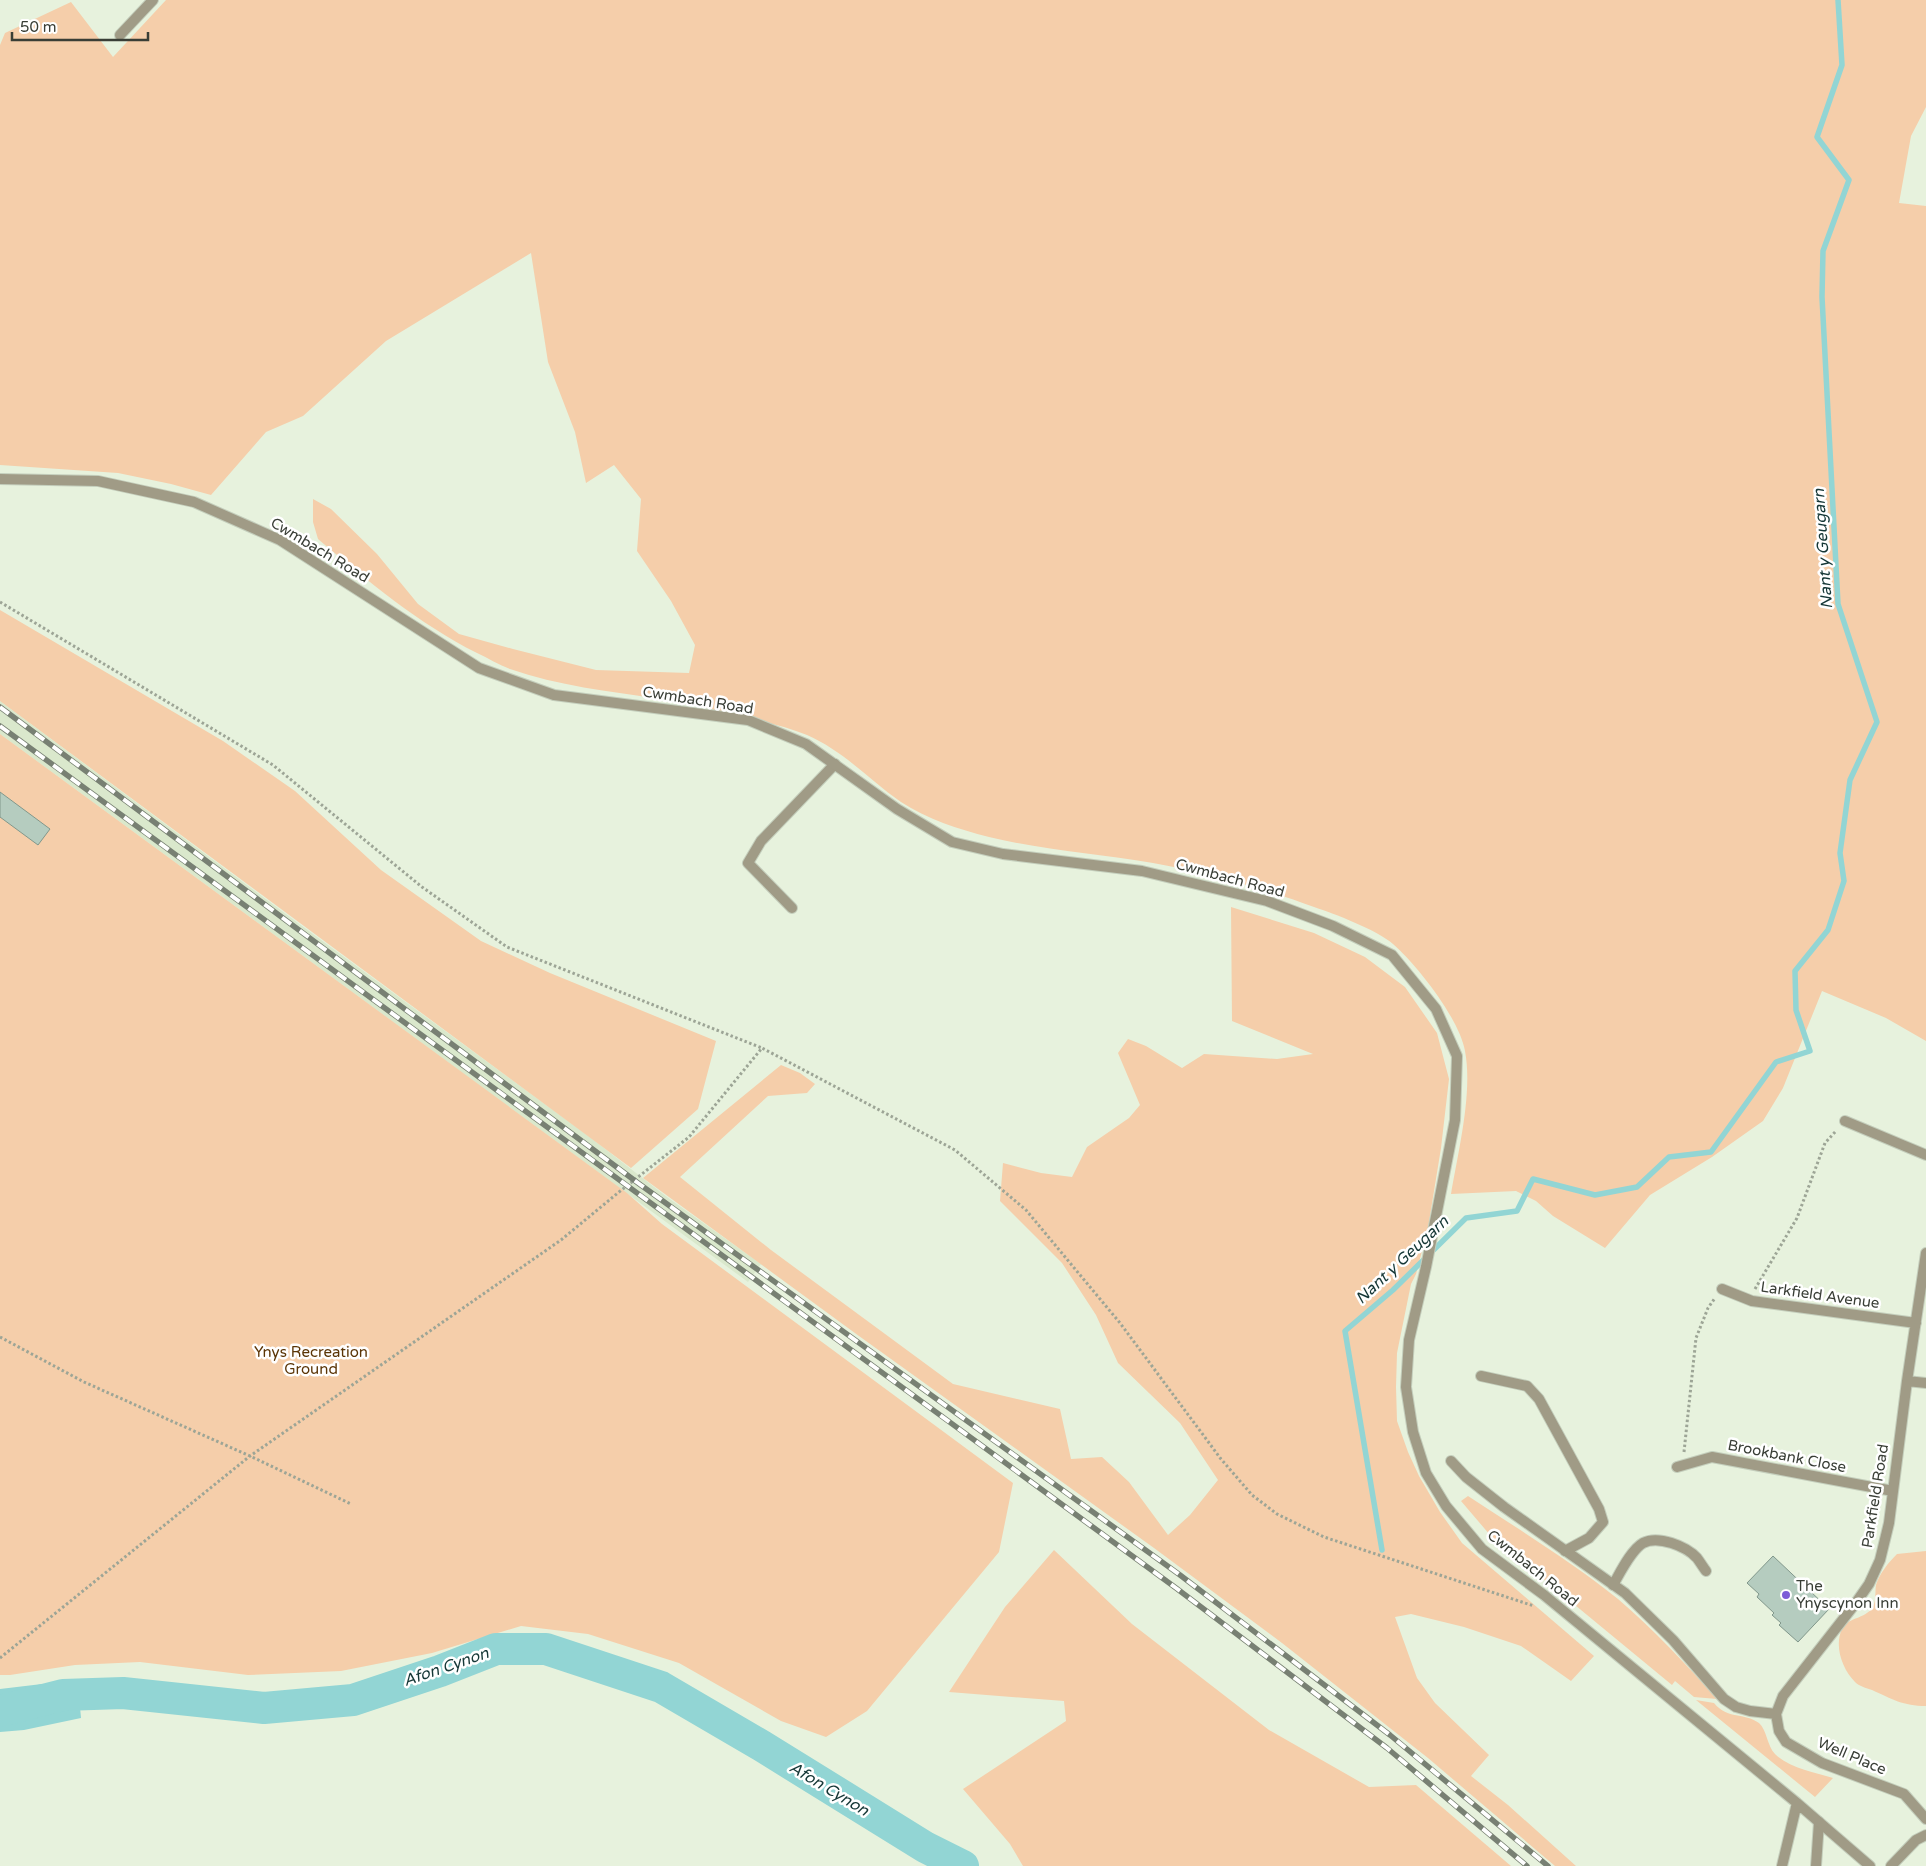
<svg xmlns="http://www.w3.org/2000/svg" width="1926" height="1866" font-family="'Varela Round',sans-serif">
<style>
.built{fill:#dae8cc}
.green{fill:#f5ceaa}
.water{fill:#92d5d4}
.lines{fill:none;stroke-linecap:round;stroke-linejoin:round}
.stream{stroke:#92d5d4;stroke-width:5.5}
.river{stroke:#92d5d4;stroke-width:32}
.building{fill:#b5ccbf;stroke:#81978b}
.lane-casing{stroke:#c4cebc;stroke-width:12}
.street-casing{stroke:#c4cebc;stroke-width:12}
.path{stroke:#9da596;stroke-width:3;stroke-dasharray:2.5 2.5;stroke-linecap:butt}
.lane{stroke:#a09b86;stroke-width:10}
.street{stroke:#a09b86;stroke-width:10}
.rail-casing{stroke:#788073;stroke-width:5.5}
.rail{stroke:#fff;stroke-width:4;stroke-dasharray:11;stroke-linecap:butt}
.poi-dot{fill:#7c5dd7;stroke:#fff;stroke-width:2}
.labels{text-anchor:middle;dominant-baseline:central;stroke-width:5;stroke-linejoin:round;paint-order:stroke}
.street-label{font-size:15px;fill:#393e36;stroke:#fff}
.park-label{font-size:15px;fill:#5b3506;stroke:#fff}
.poi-label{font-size:15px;fill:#393e36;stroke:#fff;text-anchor:start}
.water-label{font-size:16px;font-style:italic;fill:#153736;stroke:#fff}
</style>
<rect width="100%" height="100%" fill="#e7f2dd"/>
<path class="built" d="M0,701L298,923L591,1138L667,1197L761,1264L748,1282L0,734Z"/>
<path class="green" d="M166,0H1926V107L1911,136L1899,203L1926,206V1041L1886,1018L1822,991L1783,1088L1763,1121L1712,1157L1650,1195L1605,1248L1553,1216L1536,1201L1516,1191L1451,1194C1458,1152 1473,1093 1465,1051C1459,1018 1417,965 1393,944C1377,930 1335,914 1314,907C1265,889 1205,872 1153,863C1099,854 1043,850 989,837C958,829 927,819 901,802C869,780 844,751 807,735C787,727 765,722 744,717C716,710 688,703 659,699C609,691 558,686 510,669C499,665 488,658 477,653C419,624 368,581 318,539L313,522V499L331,509L377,554L418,604L459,634L513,649L596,670L689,673L695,645L671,601L637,551L641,499L614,465L586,483L575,432L548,362L531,253L386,341L303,416L266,432L211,495L171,484L118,473L0,465V45L5,33L71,2L113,57Z
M0,610L223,741L295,791L381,870L481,941L550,973L716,1041L698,1109L631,1168L0,701Z
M0,734L627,1193L662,1224L1013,1483L999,1552L867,1711L826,1737L781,1721L679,1663L588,1634L521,1626L432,1653L341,1671L248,1675L140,1662L75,1665L10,1675H0Z
M1231,907L1314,933L1365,957L1405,987L1437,1033L1449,1079L1441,1148L1428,1228L1416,1274L1411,1284L1397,1353L1396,1387L1397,1421L1408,1452L1419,1476L1440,1512L1462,1543L1594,1656L1571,1681L1521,1646L1464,1627L1411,1614L1395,1617L1417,1678L1435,1703L1489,1755L1471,1776L1508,1805L1576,1866H1555L1428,1758L1282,1643L1154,1548L859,1336L643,1178L781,1065L800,1073L815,1084L807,1093L768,1096L680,1177L771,1250L953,1384L1060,1409L1071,1459L1102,1457L1129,1482L1168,1535L1190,1515L1218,1480L1180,1423L1118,1363L1096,1315L1062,1263L1000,1201L1003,1163L1041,1173L1072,1177L1087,1147L1129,1118L1140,1105L1118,1053L1128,1039L1146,1046L1182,1068L1204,1054L1277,1059L1313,1054L1232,1021Z
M1468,1496C1518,1529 1571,1561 1618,1599C1654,1630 1686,1664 1717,1699L1694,1697L1675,1681L1672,1685L1490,1535L1461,1501Z
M1054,1550L1132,1624L1269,1730L1369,1787L1416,1785L1511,1866H1023L1010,1844L963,1789L1066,1721L1064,1701L949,1692L1005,1607Z
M1926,1551V1706C1903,1706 1892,1699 1872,1690C1866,1688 1859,1686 1855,1682C1842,1669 1834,1646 1842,1629C1848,1616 1868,1620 1874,1604C1876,1599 1875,1591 1876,1585C1880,1573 1888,1563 1897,1554Z
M1696,1700L1714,1703C1728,1720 1744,1712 1759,1723C1767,1730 1767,1746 1775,1754C1789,1768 1814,1772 1833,1778L1815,1797Z"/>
<path class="water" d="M42,1684L78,1685L81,1718L24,1730L0,1732V1689Z"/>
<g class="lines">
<path class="stream" d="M1382,1550L1345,1331L1393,1290L1466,1218L1517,1211L1533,1179L1595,1195L1637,1187L1669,1157L1711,1152L1776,1062L1810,1051L1796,1010L1795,971L1828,930L1844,881L1840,853L1850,780L1877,722L1838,604L1822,297L1823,251L1849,180L1817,137L1842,65L1838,0"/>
<path class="river" d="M0,1711L63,1695L123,1693L264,1708L353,1700L440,1671L496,1649H546L661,1687L762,1746L925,1847L963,1866"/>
</g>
<path class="building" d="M0,792L50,829L38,845L0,817Z
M1773,1556L1829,1609L1798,1642L1779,1625L1781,1623L1772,1615L1774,1613L1757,1597L1759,1594L1747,1583Z"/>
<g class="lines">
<g class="lane-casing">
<path id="lane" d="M792,908L748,863L761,841L835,764
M1481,1376L1527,1386L1539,1399L1599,1509L1603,1522L1589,1538L1565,1551
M1613,1585C1620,1573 1631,1550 1643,1543C1658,1535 1686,1546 1697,1558C1700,1562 1703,1567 1706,1571
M1816,1866L1819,1822"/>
</g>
<g class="street-casing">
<path id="street" d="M120,35L153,0
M0,479L98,481L194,502L280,540L479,668L554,695L748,720L806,744L897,809L952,842L1003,854L1142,871L1267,901L1333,926L1392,955L1436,1009L1457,1056L1455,1120L1426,1267L1409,1340L1406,1387L1413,1432L1426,1473L1446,1506L1482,1549L1544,1595L1797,1803L1870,1866
M1845,1121L1926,1155
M1926,1253L1907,1381L1889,1523L1880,1560L1869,1584L1855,1604L1783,1696L1776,1714L1779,1731L1786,1742L1822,1763L1904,1794L1926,1819
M1722,1289L1752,1301L1916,1323
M1907,1381L1926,1383
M1451,1461L1466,1477L1504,1507L1625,1593L1673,1640L1724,1699L1736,1707L1750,1711L1776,1714
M1677,1467L1712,1457L1893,1491
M1782,1866L1797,1803
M1891,1866L1916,1840L1926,1835"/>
</g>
<path class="path" d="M0,602L273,765L422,887L507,947L762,1048
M1755,1289L1797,1218L1825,1143L1836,1131
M0,1337L84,1382L250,1456L351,1504
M1684,1452L1696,1338L1708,1308L1715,1298
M0,1658L250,1456L561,1240L619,1192L689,1137L762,1048L955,1150L1026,1210L1120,1323L1221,1459L1252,1495L1277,1514L1324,1537L1534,1606"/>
<use href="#lane" class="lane"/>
<use href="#street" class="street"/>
<g class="rail-casing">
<path id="rail" d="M0,707L638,1183L1180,1575L1390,1735L1548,1866
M0,726L1176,1588L1387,1748L1527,1866"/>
</g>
<use href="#rail" class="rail"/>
</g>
<circle class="poi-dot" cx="1786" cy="1595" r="5"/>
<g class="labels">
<g class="street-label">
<text transform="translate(320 550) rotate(31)">Cwmbach Road</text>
<text transform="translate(698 700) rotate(9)">Cwmbach Road</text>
<text transform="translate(1230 878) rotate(15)">Cwmbach Road</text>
<text transform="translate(1820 1295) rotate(8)">Larkfield Avenue</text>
<text transform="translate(1787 1456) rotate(11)">Brookbank Close</text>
<text transform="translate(1875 1496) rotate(-81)">Parkfield Road</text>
<text transform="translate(1533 1568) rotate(39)">Cwmbach Road</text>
<text transform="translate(1852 1756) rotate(23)">Well Place</text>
</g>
<g class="park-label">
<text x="311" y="1352">Ynys Recreation<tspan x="311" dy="17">Ground</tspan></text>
</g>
<g class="poi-label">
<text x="1796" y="1586">The<tspan x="1796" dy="17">Ynyscynon Inn</tspan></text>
</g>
<g class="water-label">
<text transform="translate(1823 549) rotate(-94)">Nant y Geugarn</text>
<text transform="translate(1402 1260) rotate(-43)">Nant y Geugarn</text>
<text transform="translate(446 1667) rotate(-19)">Afon Cynon</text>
<text transform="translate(829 1789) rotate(31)">Afon Cynon</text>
</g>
</g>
<path d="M12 32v8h136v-8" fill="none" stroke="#393e36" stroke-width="2.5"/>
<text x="20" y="32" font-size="15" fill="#393e36" stroke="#ffffff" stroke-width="4" paint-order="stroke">50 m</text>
</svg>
